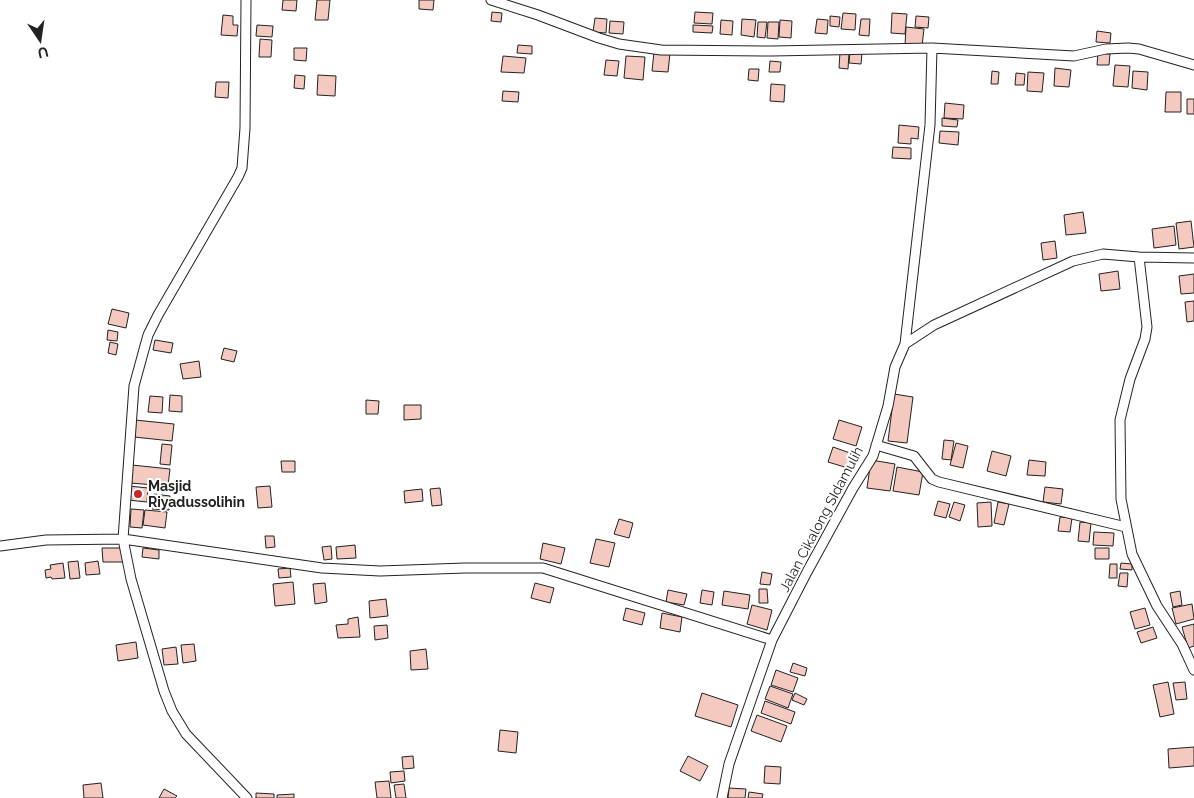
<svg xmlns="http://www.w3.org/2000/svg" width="1194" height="798" font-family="Raleway,sans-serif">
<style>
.building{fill:#f3c9c0;stroke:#222}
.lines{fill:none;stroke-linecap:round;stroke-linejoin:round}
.street-casing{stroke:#222;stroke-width:11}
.street{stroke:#fff;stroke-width:9}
.poi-dot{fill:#c62828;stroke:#fff;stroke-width:2}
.labels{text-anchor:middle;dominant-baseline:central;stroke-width:4;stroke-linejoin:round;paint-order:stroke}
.poi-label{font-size:14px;font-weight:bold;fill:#222;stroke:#fff;text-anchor:start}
.street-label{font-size:14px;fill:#222;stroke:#fff}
</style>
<rect width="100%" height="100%" fill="#fff"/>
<path class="building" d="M283,0H297L296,11L282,10Z
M317,0H330L328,20H315Z
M419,0H434L433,10L419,9Z
M492,12L502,13L501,22L491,21Z
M695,12L713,13L712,24L694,23Z
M843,13L856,14L855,30L841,29Z
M892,13L907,14L905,34L891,33Z
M223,15L233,16V25H238L237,36L221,35Z
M830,16L840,17L839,27L830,26Z
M916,16L929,17L928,28L915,27Z
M595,18L607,19L606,33L593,32Z
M742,19L756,20L754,37L741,35Z
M817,19L828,20L827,34L815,33Z
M861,19H870L869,36L859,35Z
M721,20L733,21L732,35L720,34Z
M780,20L792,21L791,38L779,37Z
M610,21L624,22L623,34L609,33Z
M758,22H767L765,38L757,37Z
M768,22H779L778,39L767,38Z
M257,25L273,26L272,37L256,36Z
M693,25L713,26L712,33L693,32Z
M906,27L924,29L922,46L905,45Z
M1097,31L1111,33L1110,43L1096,42Z
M260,39L272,40L271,57H259Z
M518,45L532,46V54L517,53Z
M294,48H307L306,61L294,60Z
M654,52L670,53L668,72L652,71Z
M840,52L849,53L848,69L839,68Z
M850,52L862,53L861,64L849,63Z
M1098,53L1110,54L1109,65H1097Z
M503,56L526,58L524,73L501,72Z
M626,56L645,57L643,80L624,78Z
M606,60L619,61L617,76L604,75Z
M770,61L781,62L780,72H769Z
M1115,65L1130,66L1128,87L1113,86Z
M1055,68L1071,70L1069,87L1054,86Z
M749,69H759L758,81L748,80Z
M992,71L999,72L998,84H991Z
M1133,71L1148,72L1147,90L1132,88Z
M1028,72L1044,73L1042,92L1027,91Z
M1016,73L1025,74L1024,85H1015Z
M295,75L305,76L304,89L294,88Z
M318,75L336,76L335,96L317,95Z
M216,82H229L228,98L215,97Z
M771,84L785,85L784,102L770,101Z
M503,91L519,92L518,102L502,101Z
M1166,92H1181V112H1165Z
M1187,99H1194V114H1187Z
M945,103L964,105L963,119L944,118Z
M942,118L958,120L957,127L942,126Z
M899,125L919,127L918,139L911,138V144L898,143Z
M940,131L959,132L958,145L939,143Z
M893,147L911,148V159L892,158Z
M1083,212L1086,233L1066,235L1064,215Z
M1191,221L1194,247L1179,249L1176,223Z
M1174,226L1176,245L1154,248L1152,229Z
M1055,241L1057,258L1043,260L1041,243Z
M1118,271L1120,289L1101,291L1099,274Z
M1194,274V293L1181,294L1179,276Z
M1194,301V321L1187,322L1185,302Z
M112,309L129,313L126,328L108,324Z
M108,330L118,332L117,341L107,340Z
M155,340L173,343L171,353L153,350Z
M110,342L118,344L116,355L108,353Z
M224,348L237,351L234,362L221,359Z
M199,361L201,377L183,379L180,364Z
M894,394L913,397L907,443L888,441Z
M170,395L182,396V412L169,411Z
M150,396L163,397L162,413L148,412Z
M366,400L379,401L378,414H366Z
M404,405H421V419L404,420Z
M135,420L174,424L172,441L134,437Z
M839,420L862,427L856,446L833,439Z
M944,440L954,441L951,460L942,459Z
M956,443L968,446L963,468L950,465Z
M162,444L172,445L170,465L160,464Z
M833,447L853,454L848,468L828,462Z
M992,451L1011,456L1006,476L987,471Z
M871,460L895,464L890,491L867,488Z
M1029,460L1046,462L1045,476L1027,475Z
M281,461H295V472H282Z
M132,465L170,469L168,486L130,483Z
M897,467L923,472L919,495L893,491Z
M129,486L148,488L147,502L128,500Z
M270,486L272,507L258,508L256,487Z
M1045,487L1063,489L1061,504L1043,502Z
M440,488L442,505L432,506L430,489Z
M422,489L423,501L405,503L404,491Z
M154,494L170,496L169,510L152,509Z
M938,501L950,504L946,518L934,515Z
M954,502L965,505L960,521L949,517Z
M991,502L992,526L978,527L977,503Z
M998,502L1009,504L1004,525L994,523Z
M131,509L144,510L142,528L130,527Z
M145,510L167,512L165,528L143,525Z
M1060,517L1072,518L1070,532L1058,531Z
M619,519L633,523L629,538L614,534Z
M1080,522L1091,523L1089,542L1078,541Z
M1094,532L1114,533L1113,546L1093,545Z
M265,536H274L275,547L266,548Z
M596,539L615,543L609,567L590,563Z
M543,543L565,548L561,564L540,559Z
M355,545L356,558L337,559L336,547Z
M331,546L332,559L324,560L322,547Z
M102,548H124V562H103Z
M143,548L159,550V559L142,557Z
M1095,548H1109V559H1095Z
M78,561L80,578L70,579L68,562Z
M98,561L100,574L86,575L85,563Z
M63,563L65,578L52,579L51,577L46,578L45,570L51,569L50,565Z
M1121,563L1132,564V570L1120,569Z
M1110,564H1117V578H1109Z
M290,568L291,577L279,578L278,569Z
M762,572L772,574L770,585L760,584Z
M1120,573H1128L1127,587L1118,586Z
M293,582L295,604L275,606L273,584Z
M325,583L327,602L315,604L313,584Z
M535,583L554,588L550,603L531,598Z
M759,589H767L768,603H759Z
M668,590L687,594L684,605L666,602Z
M702,590L714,592L712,605L700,603Z
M724,591L750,595L748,609L722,605Z
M1180,591L1182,605L1173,607L1170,593Z
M386,599L388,616L370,618L369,601Z
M1192,604L1194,619L1176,624L1172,608Z
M752,605L772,610L767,630L747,624Z
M626,608L645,613L642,625L623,620Z
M1145,608L1150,625L1135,629L1130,612Z
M662,613L682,617L680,632L660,628Z
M358,617L360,637L338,638L336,625L348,624V619Z
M1194,624V646L1188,648L1182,627Z
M387,625L388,638L375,640L374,626Z
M1153,627L1157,638L1141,643L1137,632Z
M136,642L138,658L118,661L116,645Z
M194,644L196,661L183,663L181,645Z
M176,647L178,664L164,665L162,649Z
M426,649L428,669L411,670L410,651Z
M793,663L807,668L805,676L790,672Z
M776,670L798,678L793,692L771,685Z
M1168,682L1174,714L1160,717L1153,685Z
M1185,682L1187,699L1176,700L1173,683Z
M770,686L793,694L788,708L765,699Z
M702,693L738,705L731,727L695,716Z
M795,693L807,699L804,705L792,700Z
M765,701L795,712L791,724L761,713Z
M757,715L787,726L781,742L751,731Z
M500,730L518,732L516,753L498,751Z
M1194,747V766L1169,768L1168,749Z
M413,756L414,768L403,769L402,757Z
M688,756L708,766L700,781L680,771Z
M765,766L781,767L780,784L764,783Z
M404,771L405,781L391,783L390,772Z
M389,781L391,798H377L375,782Z
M101,783L103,798H84L83,785Z
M404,784L406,798H396L394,785Z
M729,788L746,789L745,798H728Z
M164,789L177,796L175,798H159Z
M749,792L763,794L762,798H748Z
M256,793L274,794V798H256Z
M294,794V798H277V795Z"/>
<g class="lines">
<g class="street-casing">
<path id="street" d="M246,0L245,128L242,168L238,177L158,315L148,335L134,386L123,539L131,579L164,691L172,711L186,734L247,798
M491,0L538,15L599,38L619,44L661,50L772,51L932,48L1074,56L1106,49L1128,48L1139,49L1194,65
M1139,257L1147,327L1145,339L1130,379L1120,420L1121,499L1132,554L1157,606L1182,644L1194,670
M905,344L930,125L932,48
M876,445L914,456L932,479L939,482L1126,527
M0,546L46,540L123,539L322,568L380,571L465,568H543L772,640
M722,798L729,764L772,640L807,572L853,488L873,456L888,406L895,367L905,344L934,325L1073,261L1103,254L1139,257L1194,258"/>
</g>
<use href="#street" class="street"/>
</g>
<circle class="poi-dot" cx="138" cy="494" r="5"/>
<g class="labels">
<g class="poi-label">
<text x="148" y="486">Masjid<tspan x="148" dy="16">Riyadussolihin</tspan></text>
</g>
<g class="street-label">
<text transform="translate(821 519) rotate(-62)">Jalan Cikalong SIdamulih</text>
</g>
</g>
<g transform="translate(40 40) rotate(167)" stroke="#ffffff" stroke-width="4" paint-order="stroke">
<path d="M0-4L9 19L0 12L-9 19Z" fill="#222222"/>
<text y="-8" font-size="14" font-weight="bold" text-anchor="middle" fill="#222222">U</text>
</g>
</svg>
